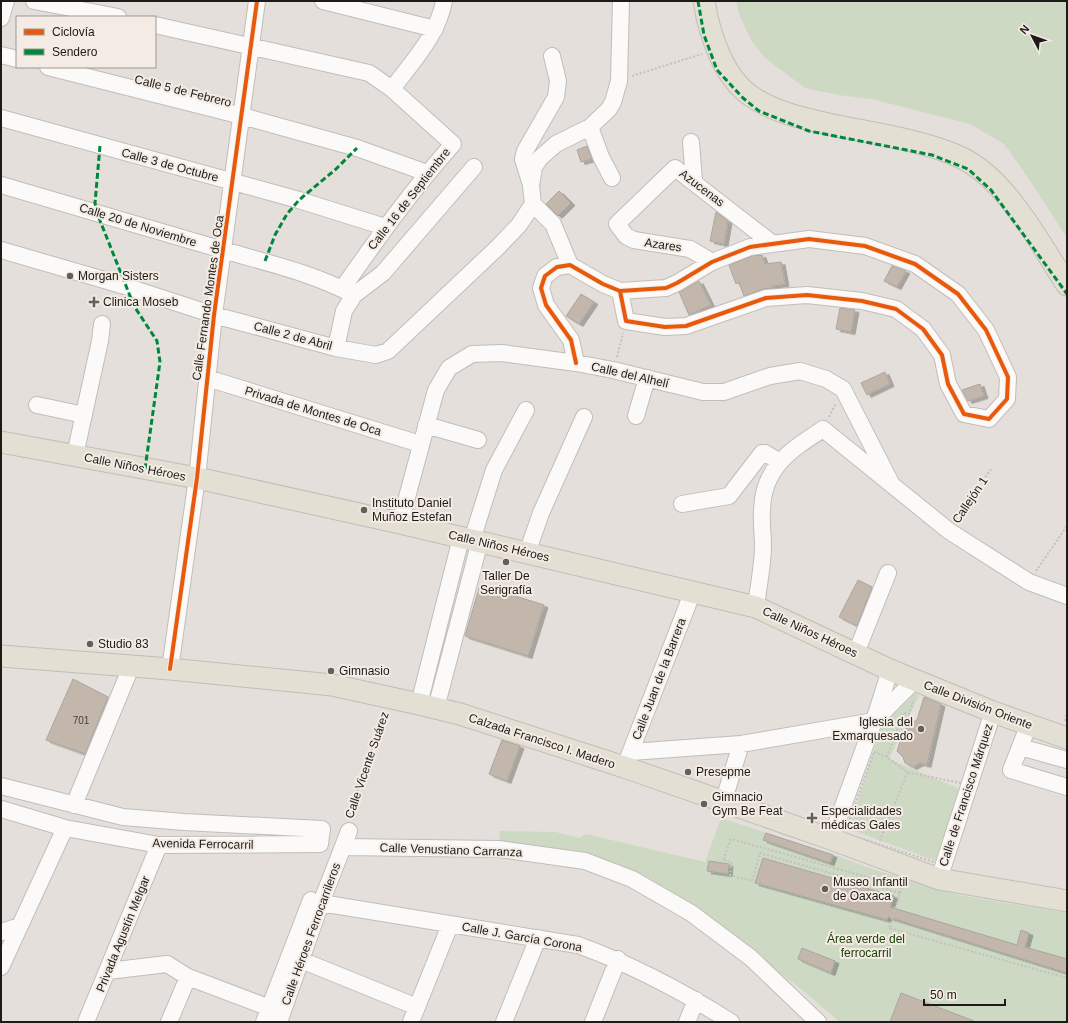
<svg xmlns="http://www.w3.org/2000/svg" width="1068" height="1023" font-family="Helvetica,sans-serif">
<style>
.green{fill:#cdd9c3}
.building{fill:#c3b7ab;stroke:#a9a6a2;filter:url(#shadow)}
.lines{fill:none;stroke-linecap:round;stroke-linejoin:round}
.minor-casing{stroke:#c1bdba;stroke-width:18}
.major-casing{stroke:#c0bdba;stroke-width:23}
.path{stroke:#c2c0c0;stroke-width:2;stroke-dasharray:2 2;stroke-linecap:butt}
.minor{stroke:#fbfaf9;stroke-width:16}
.major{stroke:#e3dfd3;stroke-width:21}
.quiet{stroke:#00873e;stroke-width:3;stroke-dasharray:6 3;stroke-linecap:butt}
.cycleway-casing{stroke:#f4ece4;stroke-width:6}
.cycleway{stroke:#e8590c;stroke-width:4}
.poi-dot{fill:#635f5b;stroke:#f4ece4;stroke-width:1.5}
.labels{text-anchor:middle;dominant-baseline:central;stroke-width:4;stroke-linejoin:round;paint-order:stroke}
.number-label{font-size:10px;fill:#46413c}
.street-label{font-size:12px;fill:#1d1a17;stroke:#f4ece4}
.poi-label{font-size:12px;fill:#1d1a17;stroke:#f4ece4;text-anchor:start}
.park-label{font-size:12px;fill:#1a4107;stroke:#f4ece4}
</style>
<defs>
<filter id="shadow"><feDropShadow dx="4" dy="2.5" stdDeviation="0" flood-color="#0004"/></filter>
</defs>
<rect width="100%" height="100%" fill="#e4dfda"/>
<path class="green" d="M736,1H1067V238L1029,179L1004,144L970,124L872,99L838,95L805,88L765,58L751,40L739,14Z
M910,692L919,695L889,759L960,789L936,861L849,829L886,713Z
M721,818L838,856L866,867L958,895L1067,913V1022H840L795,984L646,878L583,852L500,842L499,831L556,832L579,838L586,834L705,862Z"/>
<path class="building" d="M587,146L592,159L581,162L577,150Z
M559,191L571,203L558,216L546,204Z
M716,212L728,221L724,244L710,241Z
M762,255L765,264L781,262L785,284L773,286V288L763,289L744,296L739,282L736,284L729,265L752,256Z
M892,266L906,271L897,287L884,281Z
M699,281L711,305L689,315L679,292Z
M581,294L594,302L579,324L566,316Z
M840,308L855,310L851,332L836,329Z
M885,372L890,384L867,395L861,383Z
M980,384L984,396L968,401L962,390Z
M858,580L872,587L857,626L839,617Z
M480,585L544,605L528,656L465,636Z
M73,679L108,697L85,754L46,740Z
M924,697L941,704L927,765L920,763L913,767L905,763L903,757L897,751L903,733L909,724L917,720Z
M502,740L520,746L507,781L489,774Z
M766,833L833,855L830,863L763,840Z
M763,858L894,896L890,907L1017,945L1021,930L1029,933L1025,947L1067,959V973L888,917L887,920L755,883Z
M709,861L729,864L728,874L707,871Z
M802,948L835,961L831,973L798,959Z
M901,993L974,1021V1022H890Z"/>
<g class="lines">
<g class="minor-casing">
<path id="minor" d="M34,1L118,17
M323,1L435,29
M1,18L6,1
M155,25L369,73L392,89L453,144C412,190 377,239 342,289
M1,55L17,59
M48,67L242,116L357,148L427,173
M392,89C412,62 438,35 444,1
M1,118L299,200L385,227
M590,127L601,157L612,178
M691,142L694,181
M530,182L523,159L525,151L556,97L558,81L552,56
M1,185C75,206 149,229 223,250C267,263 313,273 354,295L344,311L336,348
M533,204L531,186L534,167L540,158L556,144L590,127L609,109L613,102L619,81L621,1
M533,204L553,224L570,265
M1,250L125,286L214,315L336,348L376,355L388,351L498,247L519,225L533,204
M712,262L690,249L634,240L626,236L617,224L675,168L773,244
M354,295L383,273L474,167
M576,363L571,340L546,305L541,288L545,276L557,267L570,265L603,284L620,291L666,288L677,283L712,262L750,247L809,239L865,246L915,264L958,294L986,330L1008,377L1007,399L989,419L964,414L948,384L942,355L923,329L896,309L862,301L807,295L766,298L686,326L665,327L626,321L620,291
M207,378L420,444
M37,405L84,415
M636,416L647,378
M426,425L478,440
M75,455L100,341L102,324
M682,504L729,496L762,453H765L780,462
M400,523L436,390L449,368L472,354L502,353L576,363L613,370L703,392H724L770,376L800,371L826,379L843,389L891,483
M472,540L494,470L526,410
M527,553L541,513L584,417
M756,607C758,587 763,566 763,546C763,534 761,522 762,510C763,467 791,450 823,429L949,531L1029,582L1067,596
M856,653L888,573
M170,669L197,478L214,315L257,1
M419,704L461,538
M436,708L480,541
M1029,724L1011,770L1067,787
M1020,747L1067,760
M631,752L741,744L874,721L890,670
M627,761L693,591
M1,786L123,817L184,822L322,829L320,844L159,845L65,828L1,809
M723,803L741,744
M74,805L131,667
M831,839L874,721L915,680
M343,847L499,849L585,861L632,879L691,913L751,958L818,1022
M939,879L993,712
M321,903L578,945C633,965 682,991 731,1022
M1,932L20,926
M301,960L417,1007
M1,967L65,828
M108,971L167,964L188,977L270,1008
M86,1022L159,845
M169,1022L188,977
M264,1022L311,900
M279,1022L321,903L349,831
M411,1022L450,925
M504,1022L538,938
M593,1022L618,959
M687,1022L696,1000"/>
</g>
<g class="major-casing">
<path id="major" d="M704,1C709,33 723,77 751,96C773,112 802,118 828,124C870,133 924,140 962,158C1007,180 1041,245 1067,285
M1,442L197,478L400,523L756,607L890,670L993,712L1067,738
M1,656L170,669L332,685L419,704L460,714L624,767L831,839L939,879L1067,901"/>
</g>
<path class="path" d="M632,76L702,54
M617,357L623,333
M829,417L836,403
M956,520L991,469
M1036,571L1067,526
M1065,721L1067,714
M874,752L887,757L907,772L965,784L943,865L845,833Z
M887,757L903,713L909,714L913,702
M348,818L385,713
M880,841L907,773
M900,893L902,887L731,839L723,860L732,862L730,875L752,881L760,853L900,893L889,928L1067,978"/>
<use href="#minor" class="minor"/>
<use href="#major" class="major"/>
<path class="quiet" d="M698,1L704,35L717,70L743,98L759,111L809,131L932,155L968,169L991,190L1067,294
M100,146L95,203L97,213L134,306L157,341L160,362L145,469
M265,261L275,235L287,214L299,200L336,169L357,148"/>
<g class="cycleway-casing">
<path id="cycleway" d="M576,363L571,340L546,305L541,288L545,276L557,267L570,265L603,284L620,291L666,288L677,283L712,262L750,247L809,239L865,246L915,264L958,294L986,330L1008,377L1007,399L989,419L964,414L948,384L942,355L923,329L896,309L862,301L807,295L766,298L686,326L665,327L626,321L620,291
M170,669L197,478L214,315L257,1"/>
</g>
<use href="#cycleway" class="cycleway"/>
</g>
<g class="poi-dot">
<circle cx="70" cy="276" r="4"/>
<path d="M92 296h4v4h4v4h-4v4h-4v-4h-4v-4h4z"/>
<circle cx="364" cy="510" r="4"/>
<circle cx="506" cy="562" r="4"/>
<circle cx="90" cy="644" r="4"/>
<circle cx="331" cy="671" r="4"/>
<circle cx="921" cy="729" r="4"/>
<circle cx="688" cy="772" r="4"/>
<circle cx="704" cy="804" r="4"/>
<path d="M810 812h4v4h4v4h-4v4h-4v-4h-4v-4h4z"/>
<circle cx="825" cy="889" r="4"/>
</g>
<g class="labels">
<g class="number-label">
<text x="81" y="720">701</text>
</g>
<g class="street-label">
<text transform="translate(183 91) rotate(14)">Calle 5 de Febrero</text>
<text transform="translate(170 165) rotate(15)">Calle 3 de Octubre</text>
<text transform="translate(702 188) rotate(37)">Azucenas</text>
<text transform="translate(409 199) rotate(-52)">Calle 16 de Septiembre</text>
<text transform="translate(138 225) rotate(17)">Calle 20 de Noviembre</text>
<text transform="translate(663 245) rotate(8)">Azares</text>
<text transform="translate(208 298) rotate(-82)">Calle Fernando Montes de Oca</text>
<text transform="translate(293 336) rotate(15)">Calle 2 de Abril</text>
<text transform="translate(630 375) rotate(13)">Calle del Alhelí</text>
<text transform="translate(313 411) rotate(17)">Privada de Montes de Oca</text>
<text transform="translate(135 467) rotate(11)">Calle Niños Héroes</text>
<text transform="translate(970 500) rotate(-56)">Callejón 1</text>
<text transform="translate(499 546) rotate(13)">Calle Niños Héroes</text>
<text transform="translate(810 632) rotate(25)">Calle Niños Héroes</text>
<text transform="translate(659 679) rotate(-69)">Calle Juan de la Barrera</text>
<text transform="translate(978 705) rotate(21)">Calle División Oriente</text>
<text transform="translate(542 741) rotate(18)">Calzada Francisco I. Madero</text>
<text transform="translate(367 765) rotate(-71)">Calle Vicente Suárez</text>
<text transform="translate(966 795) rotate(-72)">Calle de Francisco Márquez</text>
<text transform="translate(203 844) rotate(1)">Avenida Ferrocarril</text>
<text transform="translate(451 850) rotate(2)">Calle Venustiano Carranza</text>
<text transform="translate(123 934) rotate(-68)">Privada Agustín Melgar</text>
<text transform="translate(311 934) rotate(-70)">Calle Héroes Ferrocarrileros</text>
<text transform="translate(522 937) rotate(10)">Calle J. García Corona</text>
</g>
<g class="poi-label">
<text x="78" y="276">Morgan Sisters</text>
<text x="103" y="302">Clinica Moseb</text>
<text x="372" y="503">Instituto Daniel<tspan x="372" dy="14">Muñoz Estefan</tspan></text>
<text x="506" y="576" text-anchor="middle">Taller De<tspan x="506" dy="14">Serigrafía</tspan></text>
<text x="98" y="644">Studio 83</text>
<text x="339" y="671">Gimnasio</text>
<text x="913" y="722" text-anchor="end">Iglesia del<tspan x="913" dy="14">Exmarquesado</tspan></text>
<text x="696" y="772">Presepme</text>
<text x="712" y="797">Gimnacio<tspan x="712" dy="14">Gym Be Feat</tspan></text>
<text x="821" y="811">Especialidades<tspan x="821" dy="14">médicas Gales</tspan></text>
<text x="833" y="882">Museo Infantil<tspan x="833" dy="14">de Oaxaca</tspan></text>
</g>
<g class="park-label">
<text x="866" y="939">Área verde del<tspan x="866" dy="14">ferrocarril</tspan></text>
</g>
</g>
<rect width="1068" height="1023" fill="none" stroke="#1d1a17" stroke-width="4"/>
<rect x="16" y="16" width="140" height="52" fill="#f4ece4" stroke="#9e9892"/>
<rect x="24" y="29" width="20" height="6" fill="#e8590c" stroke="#9e9892"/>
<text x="52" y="36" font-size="12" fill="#1d1a17">Ciclovía</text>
<rect x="24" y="49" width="20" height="6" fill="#00873e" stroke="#9e9892"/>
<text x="52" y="56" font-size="12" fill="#1d1a17">Sendero</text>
<g transform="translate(1032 36) rotate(311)" stroke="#f4ece4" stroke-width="3" paint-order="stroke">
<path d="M0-3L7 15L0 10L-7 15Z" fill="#1d1a17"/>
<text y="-6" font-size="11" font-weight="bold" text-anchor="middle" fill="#1d1a17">N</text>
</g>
<path d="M924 999v6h81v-6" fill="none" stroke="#1d1a17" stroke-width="2"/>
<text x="930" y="999" font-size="12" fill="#1d1a17" stroke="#f4ece4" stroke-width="3" paint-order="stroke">50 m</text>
</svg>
